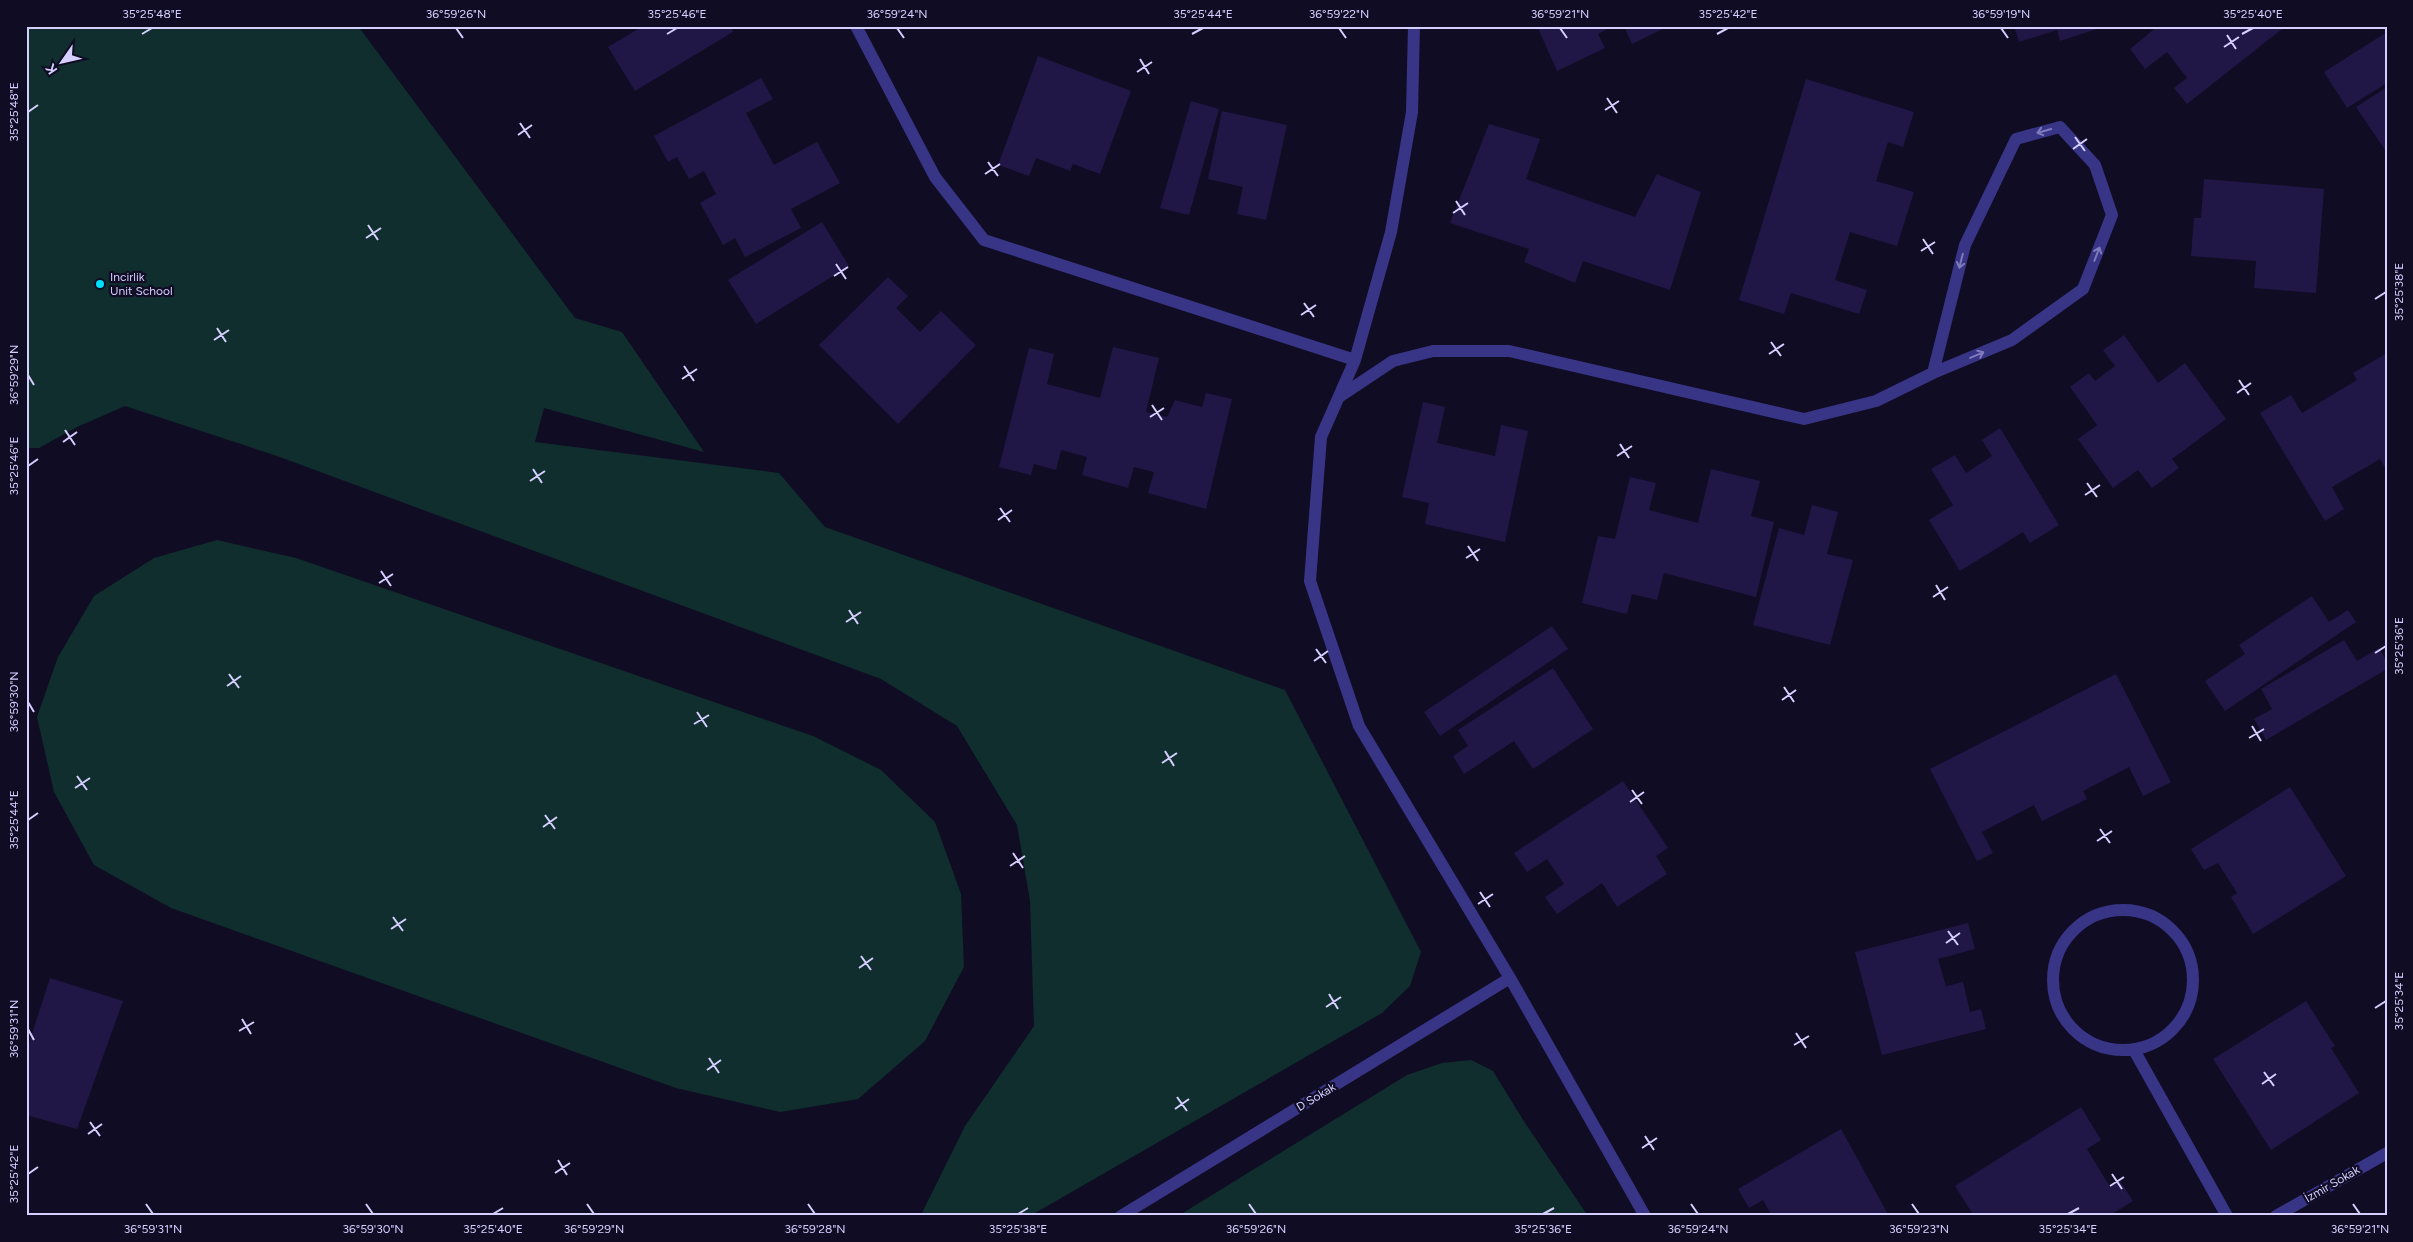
<svg xmlns="http://www.w3.org/2000/svg" width="2413" height="1242" font-family="Figtree,sans-serif">
<style>
.green{fill:#0f2e2d}
.building{fill:#211746}
.lines{fill:none;stroke-linecap:round;stroke-linejoin:round}
.service{stroke:#383486;stroke-width:12}
.oneway{stroke:#7f7abc}
.ticks{fill:none;stroke:#d5cfff;stroke-width:2}
.poi-dot{fill:#00dffa;stroke:#100c24;stroke-width:2}
.labels{text-anchor:middle;dominant-baseline:central;stroke-width:4.5;stroke-linejoin:round;paint-order:stroke}
.poi-label{font-size:12px;fill:#d5cfff;stroke:#100c24;text-anchor:start}
.street-label{font-size:12px;fill:#d5cfff;stroke:#100c24}
.neatline{fill:none;stroke:#d5cfff;stroke-width:2}
.ticks-label{font-size:12px;text-anchor:middle;fill:#d5cfff}
</style>
<rect width="100%" height="100%" fill="#100c24"/>
<path class="green" d="M26,26H358L575,318L622,332L704,452L544,408L535,442L779,473L825,527L1285,690L1421,952L1410,986L1382,1013L1030,1216H919L922,1213L965,1126L1034,1026L1030,901L1017,825L957,726L881,679L277,456L125,406L77,427L39,448H26Z
M217,540L296,558L813,736L881,770L935,822L961,894L964,967L925,1041L858,1099L780,1112L676,1088L171,908L94,865L54,792L37,717L58,657L94,596L154,558Z
M1471,1060L1493,1071L1525,1123L1588,1216H1178L1407,1075L1442,1063Z"/>
<path class="building" d="M643,26H730L733,32L635,91L608,47Z
M1537,26H1613L1598,34L1605,48L1557,71Z
M1624,26H1669L1632,44Z
M2014,26H2097V29L2060,41L2057,30L2019,42Z
M2158,26H2280L2282,29L2187,104L2174,88L2187,78L2167,52L2145,69L2130,49Z
M2387,32V83L2347,108L2324,72Z
M1038,56L1131,91L1100,174L1073,164L1070,171L1036,158L1029,176L998,165Z
M761,78L773,99L746,113L774,165L817,142L840,183L791,209L801,228L745,257L735,238L723,245L700,203L716,194L704,171L689,179L677,157L668,162L654,136Z
M1806,79L1914,112L1903,147L1888,142L1876,181L1914,192L1897,246L1850,232L1835,280L1867,290L1859,314L1791,293L1784,314L1739,300Z
M2387,87V153L2356,107Z
M1191,101L1219,109L1189,215L1160,208Z
M1222,111L1287,125L1266,220L1237,214L1243,187L1208,179Z
M1489,124L1540,139L1526,179L1635,217L1657,174L1701,192L1670,290L1583,261L1575,283L1524,262L1529,249L1450,223Z
M2204,179L2324,189L2316,293L2254,288L2256,261L2191,256L2194,218H2201Z
M822,222L849,266L756,324L728,280Z
M888,277L908,296L896,308L920,332L941,311L976,345L898,424L819,345Z
M2124,335L2158,383L2185,363L2226,419L2172,459L2179,468L2152,488L2138,470L2113,488L2078,439L2097,425L2070,387L2089,373L2095,381L2115,366L2103,350Z
M1113,347L1159,358L1146,412L1167,417L1175,400L1202,407L1206,393L1232,399L1206,509L1148,493L1154,472L1134,467L1128,488L1082,475L1087,457L1061,450L1056,470L1034,464L1031,475L999,467L1029,348L1054,354L1047,384L1100,398Z
M2387,353V471L2380,459L2332,487L2344,509L2325,521L2260,413L2291,395L2302,413L2357,380L2353,373Z
M1423,402L1445,407L1437,443L1495,456L1501,425L1528,431L1505,542L1425,524L1429,503L1402,497Z
M2000,428L2059,525L2030,543L2023,532L1960,571L1929,520L1953,505L1931,469L1955,455L1966,473L1992,456L1982,440Z
M1711,469L1760,481L1751,516L1774,522L1756,597L1664,573L1657,600L1632,594L1627,614L1582,603L1598,536L1615,539L1630,477L1656,483L1649,510L1698,523Z
M1812,505L1838,512L1827,554L1853,560L1830,645L1753,625L1779,528L1804,535Z
M2312,596L2329,622L2348,610L2356,622L2225,711L2205,681L2245,654L2239,645Z
M1552,626L1568,649L1440,736L1424,712Z
M2344,640L2357,661L2379,648L2387,662V669L2266,740L2254,719L2272,709L2261,689Z
M1553,668L1593,729L1533,769L1514,741L1464,774L1453,756L1468,746L1458,730Z
M2116,674L2171,782L2143,796L2129,767L2083,791L2087,799L2042,821L2034,805L1982,832L1993,853L1977,861L1930,769Z
M1623,781L1668,848L1656,856L1667,874L1617,907L1602,883L1557,914L1545,897L1564,884L1547,859L1527,872L1514,853Z
M2290,787L2346,876L2253,934L2231,897L2237,893L2218,863L2204,870L2191,849Z
M1968,923L1975,949L1938,959L1946,986L1963,982L1970,1012L1981,1009L1986,1029L1882,1055L1855,952Z
M50,978L123,1001L77,1129L26,1115V1052Z
M2306,1001L2335,1046L2331,1048L2359,1093L2271,1150L2213,1059Z
M2081,1107L2101,1140L2087,1149L2110,1187L2120,1181L2133,1201L2109,1216H2008L2007,1214L1974,1216L1955,1186Z
M1841,1129L1889,1216H1772L1763,1200L1749,1208L1738,1189Z"/>
<g class="lines">
<path class="service" d="M856,26L935,177L984,240L1355,360
M1414,26L1412,112L1391,232L1355,360L1321,437L1310,581L1359,726L1510,978L1645,1216
M1339,397L1393,361L1433,351H1509L1804,419L1876,401L1933,373L2012,340L2083,289L2112,215L2095,165L2060,127L2016,139L1965,245L1933,373
M2053 980a70 70 0 1 1 140 0a70 70 0 1 1-140 0Z
M2134,1050L2227,1216
M1121,1216L1510,978
M2276,1216L2387,1153"/>
</g>
<defs><path id="oneway-shaft" d="M-6 0H5M1.5-3L5.5 0L1.5 3" fill="none" stroke-width="1.6" stroke-linecap="round" stroke-linejoin="round" transform="scale(1.25)"/></defs>
<g class="oneway">
<use href="#oneway-shaft" transform="translate(2044 131) rotate(164)"/>
<use href="#oneway-shaft" transform="translate(2097 254) rotate(-69)"/>
<use href="#oneway-shaft" transform="translate(1961 261) rotate(104)"/>
<use href="#oneway-shaft" transform="translate(1977 355) rotate(-23)"/>
</g>
<path class="ticks" d="M456,28L463,38M897,28L904,38M1339,28L1346,38M1560,28L1567,38M2001,28L2008,38M142,34L152,28M667,34L677,28M1192,34L1203,28M1717,34L1728,28M2242,34L2253,28M2227,35L2236,49M2224,47L2239,37M1140,59L1149,74M1137,72L1152,62M1607,98L1617,113M1605,110L1619,101M28,112L38,105M520,123L530,138M518,135L532,125M2075,137L2085,151M2073,149L2087,139M988,162L998,176M985,174L1000,164M1456,201L1465,215M1453,213L1468,203M368,225L378,240M366,238L381,228M1923,239L1933,254M1921,251L1935,242M836,264L846,279M834,276L848,267M2375,299L2386,292M1304,303L1314,317M1301,315L1316,305M217,328L226,342M214,340L229,330M1771,342L1781,356M1769,354L1784,344M684,366L694,381M28,375L34,385M682,379L697,369M2239,380L2249,395M2237,393L2251,383M1152,405L1162,420M1150,417L1164,408M65,430L75,445M63,442L77,432M1620,444L1629,458M1617,456L1632,446M28,466L38,459M533,469L542,483M530,481L545,471M2087,483L2097,497M2085,495L2100,485M1000,508L1010,522M998,520L1012,510M1468,546L1478,561M1466,558L1480,549M381,571L391,586M379,583L393,574M1936,585L1945,600M1933,597L1948,587M849,610L858,624M846,622L861,612M1316,649L1326,663M2375,653L2386,646M1314,661L1328,651M229,674L239,688M227,686L241,676M1784,687L1794,702M1782,700L1796,690M28,702L34,712M697,712L707,727M694,724L709,715M2252,726L2261,741M2249,738L2264,729M1165,751L1174,766M1162,763L1177,753M77,776L87,790M75,788L90,778M1632,790L1642,804M1630,802L1644,792M545,815L555,829M28,820L38,813M543,827L557,817M2100,829L2110,843M2097,841L2112,831M1013,853L1023,868M1010,866L1025,856M1480,892L1490,907M1478,904L1493,894M393,917L403,931M391,929L406,919M1948,931L1958,945M1946,943L1960,933M861,956L871,970M859,968L873,958M1329,994L1338,1009M1326,1007L1341,997M2375,1008L2386,1001M242,1019L251,1034M28,1029L34,1040M239,1031L254,1022M1796,1033L1806,1048M1794,1045L1809,1036M709,1058L719,1073M707,1070L721,1060M2264,1072L2274,1086M2262,1084L2276,1074M1177,1097L1187,1111M1175,1109L1189,1099M90,1122L100,1136M88,1134L102,1124M1645,1136L1654,1150M1642,1148L1657,1138M558,1160L567,1175M555,1173L570,1163M28,1174L38,1167M2112,1174L2122,1189M2110,1186L2124,1177M146,1204L153,1214M366,1204L373,1214M587,1204L594,1214M808,1204L815,1214M1249,1204L1256,1214M1691,1204L1698,1214M1912,1204L1919,1214M2353,1204L2360,1214M493,1214L503,1208M1018,1214L1028,1208M1543,1214L1554,1208M2068,1214L2079,1208"/>
<circle class="poi-dot" cx="100" cy="284" r="5"/>
<g class="labels">
<g class="poi-label">
<text x="110" y="277">Incirlik<tspan x="110" dy="14">Unit School</tspan></text>
</g>
<g class="street-label">
<text transform="translate(1316 1097) rotate(-31)">D Sokak</text>
<text transform="translate(2332 1184) rotate(-30)">İzmir Sokak</text>
</g>
</g>
<rect width="2413" height="1242" fill="none" stroke="#100c24" stroke-width="55"/>
<g transform="translate(62 62) rotate(236)" stroke="#100c24" stroke-width="4" paint-order="stroke">
<path d="M0-4L9 19L0 12L-9 19Z" fill="#d5cfff"/>
<text y="-8" font-size="14" font-weight="bold" text-anchor="middle" fill="#d5cfff">K</text>
</g>
<rect x="28" y="28" width="2358" height="1186" class="neatline"/>
<g class="ticks-label">
<text x="152" y="18">35°25'48"E</text>
<text x="456" y="18">36°59'26"N</text>
<text x="677" y="18">35°25'46"E</text>
<text x="897" y="18">36°59'24"N</text>
<text x="1203" y="18">35°25'44"E</text>
<text x="1339" y="18">36°59'22"N</text>
<text x="1560" y="18">36°59'21"N</text>
<text x="1728" y="18">35°25'42"E</text>
<text x="2001" y="18">36°59'19"N</text>
<text x="2253" y="18">35°25'40"E</text>
<text transform="translate(14 112) rotate(-90)" y="4">35°25'48"E</text>
<text transform="translate(2399 292) rotate(-90)" y="4">35°25'38"E</text>
<text transform="translate(14 375) rotate(-90)" y="4">36°59'29"N</text>
<text transform="translate(14 466) rotate(-90)" y="4">35°25'46"E</text>
<text transform="translate(2399 646) rotate(-90)" y="4">35°25'36"E</text>
<text transform="translate(14 702) rotate(-90)" y="4">36°59'30"N</text>
<text transform="translate(14 820) rotate(-90)" y="4">35°25'44"E</text>
<text transform="translate(2399 1001) rotate(-90)" y="4">35°25'34"E</text>
<text transform="translate(14 1029) rotate(-90)" y="4">36°59'31"N</text>
<text transform="translate(14 1174) rotate(-90)" y="4">35°25'42"E</text>
<text x="153" y="1233">36°59'31"N</text>
<text x="373" y="1233">36°59'30"N</text>
<text x="493" y="1233">35°25'40"E</text>
<text x="594" y="1233">36°59'29"N</text>
<text x="815" y="1233">36°59'28"N</text>
<text x="1018" y="1233">35°25'38"E</text>
<text x="1256" y="1233">36°59'26"N</text>
<text x="1543" y="1233">35°25'36"E</text>
<text x="1698" y="1233">36°59'24"N</text>
<text x="1919" y="1233">36°59'23"N</text>
<text x="2068" y="1233">35°25'34"E</text>
<text x="2360" y="1233">36°59'21"N</text>
</g>
</svg>
